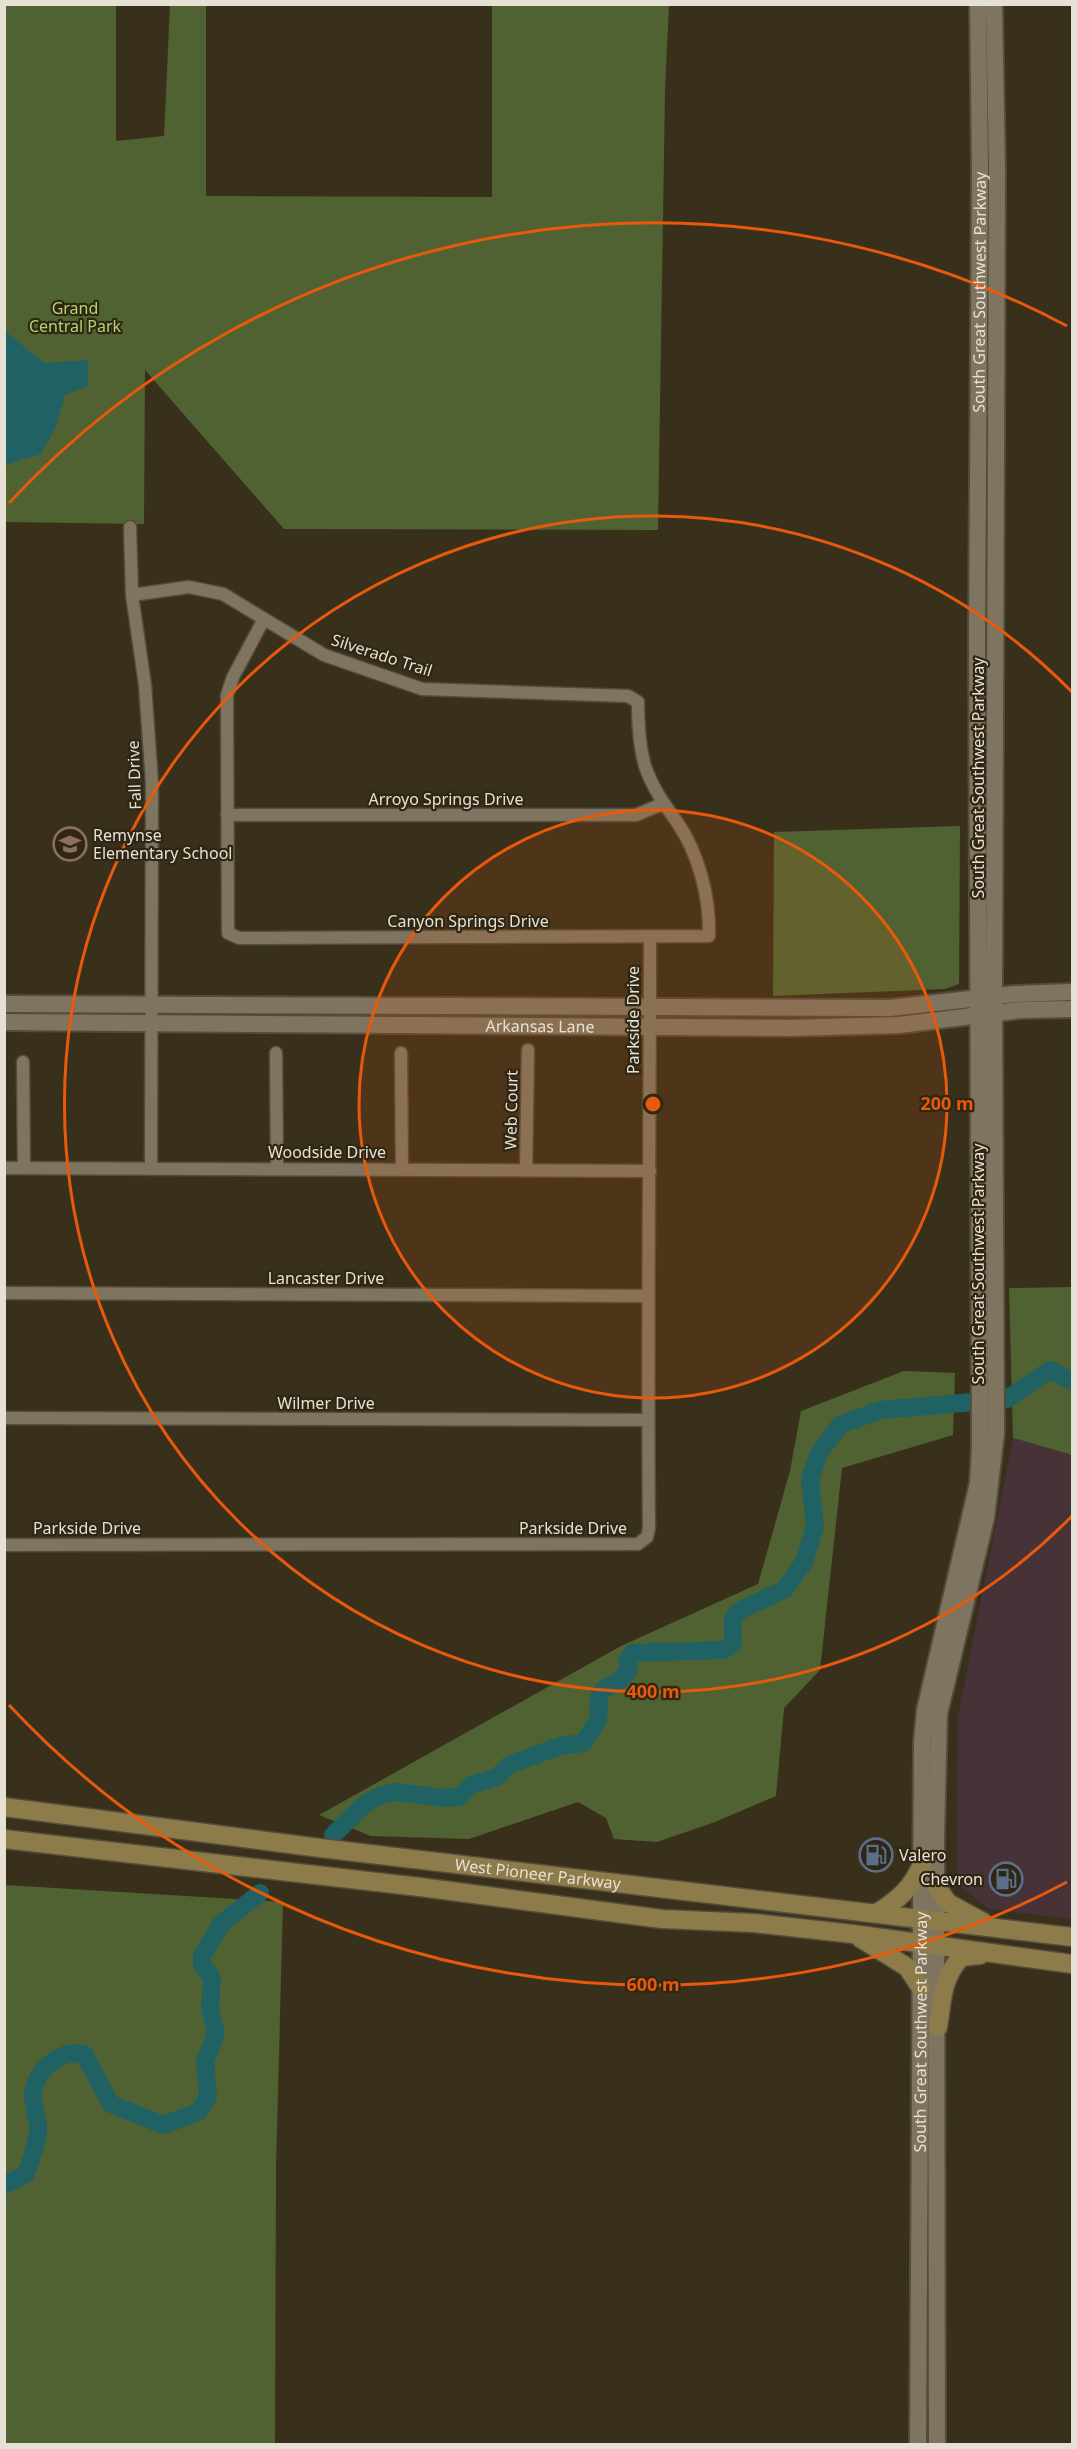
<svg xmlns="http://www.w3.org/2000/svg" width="1077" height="2449" font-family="'Noto Sans',sans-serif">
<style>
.commercial{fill:#463237}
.green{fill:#516232}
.water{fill:#206264}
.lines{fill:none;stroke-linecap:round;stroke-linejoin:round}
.river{stroke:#206264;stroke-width:18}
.minor-casing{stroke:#544c3b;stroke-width:15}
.secondary-casing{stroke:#544c3b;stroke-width:20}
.primary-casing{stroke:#544c3b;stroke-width:21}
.minor{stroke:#7f745f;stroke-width:12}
.secondary{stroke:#7f745f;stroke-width:16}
.primary{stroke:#8d7b49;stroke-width:18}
.ring{fill:none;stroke:#e8590c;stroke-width:3}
.labels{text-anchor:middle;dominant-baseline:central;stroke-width:4.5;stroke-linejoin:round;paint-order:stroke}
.street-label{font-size:16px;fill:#e7e1d5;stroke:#2f2613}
.park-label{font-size:16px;fill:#b2d66d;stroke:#2f2613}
.poi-label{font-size:16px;fill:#e7e1d5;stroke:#2f2613;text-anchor:start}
.centre{fill:#e8590c;stroke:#2f2613;stroke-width:3}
.ring-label{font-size:18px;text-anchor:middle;font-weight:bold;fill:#e8590c;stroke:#2f2613;stroke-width:4.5;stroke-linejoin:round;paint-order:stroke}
</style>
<rect width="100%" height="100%" fill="#39301c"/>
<path class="commercial" d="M1013,1438L1072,1455V1919L989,1909L957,1884L958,1717Z"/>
<path class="green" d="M5,5H116V141L164,136L170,5H206V196L492,197V5H669L665,91L658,530L284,529L145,370L144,524L5,522Z
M960,826L959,984L945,989L773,996L774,832Z
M1072,1287V1455L1013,1438L1009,1288Z
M904,1371L955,1373L953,1435L842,1468L820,1670L784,1708L776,1796L715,1822L657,1842L614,1839L606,1818L578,1802L469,1839L371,1836L319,1815L621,1646L758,1584L790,1471L801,1411Z
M5,1885L283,1902L276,2168L275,2444H5Z"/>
<path class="water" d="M5,331L44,363L88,360V386L65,395L56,427L41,454L5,465Z"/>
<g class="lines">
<path class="river" d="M1007,1399L1050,1370L1072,1381
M333,1835L365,1804L381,1795L395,1792L445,1798L459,1797L471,1785L497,1777L509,1765L560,1746L583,1743L598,1721L599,1696L603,1690L620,1680L629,1670L627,1661L632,1653L724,1650L733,1643V1619L739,1611L785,1589L804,1562L815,1526L810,1479L819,1453L840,1425L880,1410L973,1402
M4,2185L26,2174C30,2160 38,2144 38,2129C38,2117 32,2103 33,2092C36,2070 62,2048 84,2054L111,2104L163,2125L198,2112L208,2097L205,2062L215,2036V2028L210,2008L212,1978L202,1964V1956L222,1923L260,1893"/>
<g class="minor-casing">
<path id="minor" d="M130,527L132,595L145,685L152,783L151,1167
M132,595L189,587L223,594L324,655L422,689L628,696L638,702C638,724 639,745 645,766C652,787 664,804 677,822C699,854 710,898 709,936L239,938L228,933L227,695L233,677L264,619
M227,815H636L662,804
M276,1053L277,1168
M401,1053L402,1169
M23,1062L24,1168
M4,1168L650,1171
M526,1170L528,1050
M4,1293L646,1296
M4,1418L648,1420
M4,1545L638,1544L647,1537L649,1528C647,1331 650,1134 650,937"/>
</g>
<g class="secondary-casing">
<g id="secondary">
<path d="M4,1004L890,1008L1015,994L1072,992"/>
<path id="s1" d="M4,1022L788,1028L899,1025L1021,1010L1072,1009"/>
<path id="s2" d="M918,2444L922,1743L925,1710L978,1483L980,1447L977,633L980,169L978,4"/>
<path d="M937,2444L936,1838L939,1714L986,1518L996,1433L994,997L997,169L994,4"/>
</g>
</g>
<g class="primary-casing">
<g id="primary">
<path id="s3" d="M4,1807L320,1848L1072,1937"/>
<path d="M4,1839L420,1887L662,1919L754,1923L853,1934L1072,1964"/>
<path d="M937,1887L948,1903L983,1922"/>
<path d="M877,1913C898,1900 912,1888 922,1864"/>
<path d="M860,1938L907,1967L921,1988"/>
<path d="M938,2027C943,1998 941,1980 961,1957L980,1955"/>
</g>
</g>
<use href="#minor" class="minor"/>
<use href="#secondary" class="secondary"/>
<use href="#primary" class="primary"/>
</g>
<circle cx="653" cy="1104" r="294" fill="#e8590c" fill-opacity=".12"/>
<g class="ring">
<circle cx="653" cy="1104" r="294"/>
<path d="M1072 1516A588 588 0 1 1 1072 692"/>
<path d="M1067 1882A881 881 0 0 1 9 1705M9 503A881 881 0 0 1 1067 326"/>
</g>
<defs>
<g id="school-ring" transform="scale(1.725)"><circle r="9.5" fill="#2f2613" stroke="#8d6e63" stroke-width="1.5"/><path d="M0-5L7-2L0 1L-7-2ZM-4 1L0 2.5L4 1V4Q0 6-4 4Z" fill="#8d6e63"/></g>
<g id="fuel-ring" transform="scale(1.725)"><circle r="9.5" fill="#2f2613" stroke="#5c6f8a" stroke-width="1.5"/><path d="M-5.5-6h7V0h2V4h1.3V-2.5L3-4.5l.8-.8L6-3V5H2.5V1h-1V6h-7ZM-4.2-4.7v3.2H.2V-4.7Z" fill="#5c6f8a"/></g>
</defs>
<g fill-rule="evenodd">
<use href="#school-ring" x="70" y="844"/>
<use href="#fuel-ring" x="876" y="1855"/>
<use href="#fuel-ring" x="1006" y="1879"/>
</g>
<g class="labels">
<g class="street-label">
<text stroke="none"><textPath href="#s2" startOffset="2158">South Great Southwest Parkway</textPath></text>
<text transform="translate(382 655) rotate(18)">Silverado Trail</text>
<text transform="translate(134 775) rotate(-92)">Fall Drive</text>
<text transform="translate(978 778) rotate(-90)">South Great Southwest Parkway</text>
<text x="446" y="799">Arroyo Springs Drive</text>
<text x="468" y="921">Canyon Springs Drive</text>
<text transform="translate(633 1020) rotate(-90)">Parkside Drive</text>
<text stroke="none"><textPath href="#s1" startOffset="536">Arkansas Lane</textPath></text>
<text transform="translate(511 1110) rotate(-89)">Web Court</text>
<text x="327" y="1152">Woodside Drive</text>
<text transform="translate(978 1264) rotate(-90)">South Great Southwest Parkway</text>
<text x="326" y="1278">Lancaster Drive</text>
<text x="326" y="1403">Wilmer Drive</text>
<text x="87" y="1528">Parkside Drive</text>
<text x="573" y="1528">Parkside Drive</text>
<text stroke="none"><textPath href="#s3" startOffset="538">West Pioneer Parkway</textPath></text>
<text stroke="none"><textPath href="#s2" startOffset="412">South Great Southwest Parkway</textPath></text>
</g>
<g class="park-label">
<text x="75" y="308">Grand<tspan x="75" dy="18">Central Park</tspan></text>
</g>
<g class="poi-label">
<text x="93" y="835">Remynse<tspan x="93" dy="18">Elementary School</tspan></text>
<text x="899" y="1855">Valero</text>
<text x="983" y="1879" text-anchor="end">Chevron</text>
</g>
</g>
<circle cx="653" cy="1104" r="9" class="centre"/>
<g class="ring-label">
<text x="947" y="1110">200 m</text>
<text x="653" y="1698">400 m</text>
<text x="653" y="1991">600 m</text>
</g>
<rect width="1077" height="2449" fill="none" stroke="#e7e1d5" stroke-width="12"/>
</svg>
